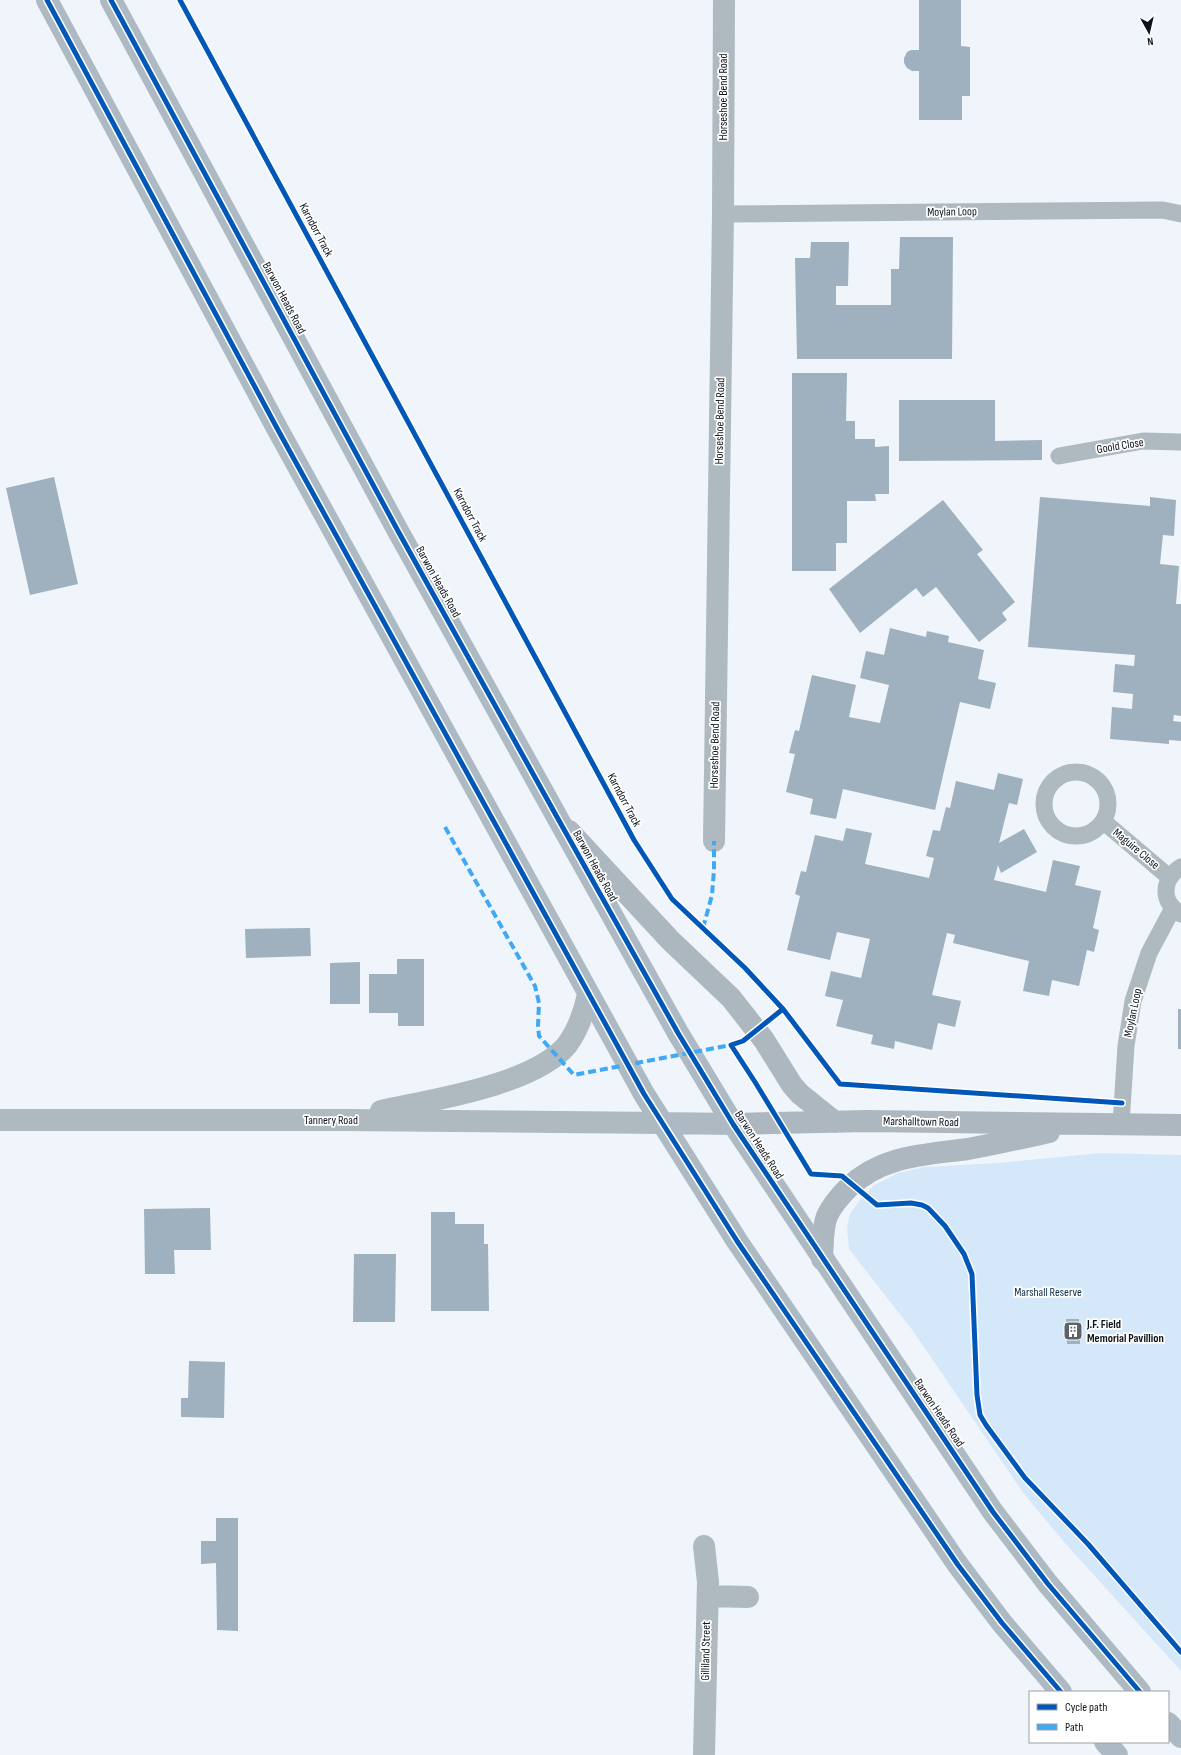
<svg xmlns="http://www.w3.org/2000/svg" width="1181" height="1755" font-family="'Sofia Sans Condensed',sans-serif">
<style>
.green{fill:#d5e8fa}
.building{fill:#9fb0bf}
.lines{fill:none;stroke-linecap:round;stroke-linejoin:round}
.lane{stroke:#aeb9c0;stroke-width:17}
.street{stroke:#aeb9c0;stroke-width:22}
.secondary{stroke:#adb7c0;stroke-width:22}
.primary{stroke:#aebac3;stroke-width:22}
.quiet{stroke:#3fa9f5;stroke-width:4;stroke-dasharray:8 4;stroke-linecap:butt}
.cycleway-casing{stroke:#fff;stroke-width:8}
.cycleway{stroke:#0057b8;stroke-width:5}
.labels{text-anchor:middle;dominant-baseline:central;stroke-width:3.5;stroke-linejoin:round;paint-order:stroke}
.street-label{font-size:12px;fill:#0e1319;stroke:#fff}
.park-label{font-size:12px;fill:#0a2c46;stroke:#fff}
.poi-label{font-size:12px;font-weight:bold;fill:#0e1319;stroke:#fff;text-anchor:start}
</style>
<rect width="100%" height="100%" fill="#eff5fa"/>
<path class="green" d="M1101,1153L1181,1155V1671L1064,1542L1024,1494L913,1331L849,1249L847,1228L850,1214L859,1201L873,1186L898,1173L925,1167L998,1163Z"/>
<path class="building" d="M919,0H961V46L970,47V96H962V120H919V71H912L907,68L904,63V58L907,52L911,50H919Z
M900,237H953L952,359H797L795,258H810L811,242H849L848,286H836V305H891V269H899Z
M792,373H847L846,421H855V439H875V447L889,446V494H875L876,501H847V543H836V571H792Z
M899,400H995V441L1042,440V460L899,461Z
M54,477L78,584L30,595L6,488Z
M1040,497L1150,506V497L1176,500L1174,536L1163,535L1160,564L1179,566L1176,604H1181V716L1174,715L1173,721L1181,722V741L1169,740V744L1110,739L1112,707L1132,709L1133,694L1113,692L1115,664L1134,666L1135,655L1028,647Z
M943,500L983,550L977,554L1015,602L1002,613L1007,620L979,642L936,587L923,597L916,588L860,633L829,589Z
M890,628L926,637L927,631L949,636L948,642L984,650L978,679L996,683L990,709L960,702L935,810L843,789L836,819L810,814L813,799L786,792L795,754L789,753L795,730L799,731L812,675L856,685L849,717L880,723L889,685L860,678L866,651L884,655Z
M998,773L1023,779L1017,805L1009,803L999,843L1024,829L1037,852L1001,873L998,865L994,880L1046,892L1053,860L1080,866L1075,885L1101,891L1093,928L1099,930L1094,952L1087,950L1079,986L1052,980L1049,996L1023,991L1029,961L953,943L955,935L947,933L932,995L961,1001L955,1027L938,1023L932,1050L895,1041L894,1049L871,1044L873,1035L836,1026L843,1000L825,996L831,971L861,978L870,939L837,932L830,960L787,950L800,896L795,894L801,871L806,872L815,835L843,841L846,828L872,833L865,864L929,878L934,858L926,856L933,830L940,831L946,807L950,808L956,781L994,790Z
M310,928L311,956L246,958L245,929Z
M397,959H424V1026H398V1013H369V974H397Z
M360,962V1004H330V963Z
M1178,1009H1181V1049H1178Z
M210,1208L211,1250H174L175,1274H145L144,1209Z
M431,1212H455V1224H484V1244H488L489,1311H431Z
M354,1254H396L395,1322H353Z
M1066,1319H1079L1080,1344H1067Z
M189,1361L225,1362L224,1418L181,1417V1398H188Z
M216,1518H238V1631L217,1630L216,1563L201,1564V1541H216Z"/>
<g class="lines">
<path class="lane" d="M723,214L1163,210L1181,214
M1059,456L1143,441L1181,442
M1044 804a32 32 0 1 1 64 0a32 32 0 1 1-64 0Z
M1103,821L1169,877
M1181,867C1162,879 1160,902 1181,914
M1121,1124L1126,1046L1133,1001L1149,953L1173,908"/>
<path class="street" d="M714,841L723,214L724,0
M381,1111C431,1100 534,1085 567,1045C578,1030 584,1013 588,995
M0,1120H345L662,1123
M704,1546L708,1582L704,1755
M708,1596L748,1597"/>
<path class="secondary" d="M569,831L670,940L731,998L764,1040L792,1085L800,1094L835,1122
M733,1124L868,1121L1181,1125
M822,1259C823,1245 822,1229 827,1216C832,1205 840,1196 849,1187C883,1155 925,1155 968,1149C996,1144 1022,1138 1049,1132"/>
<path class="primary" d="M47,0L278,430L644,1094L737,1241L958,1565L1002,1623L1061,1692
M111,0L398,531L557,817L678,1033L733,1124L993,1512L1048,1584L1140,1692
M662,1123L733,1124
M1168,1723L1181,1737
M1105,1742L1117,1755"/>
<path class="quiet" d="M445,827L535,986L539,1003L538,1025L539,1036L574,1075L731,1045
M703,928L712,895L714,870V841"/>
<g class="cycleway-casing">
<path id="cycleway" d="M47,0L278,430L644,1094L737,1241L958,1565L1002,1623L1061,1692
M111,0L398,531L557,817L678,1033L733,1124L993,1512L1048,1584L1140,1692
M180,0L634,840L672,899L745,968L783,1009L840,1084L1122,1103
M783,1009L743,1041L731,1045L755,1082L811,1174L842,1176L877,1205L911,1203L922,1205L928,1208L945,1226L964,1254L972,1274L977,1395L980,1415L986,1425L1025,1478L1088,1544L1181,1652"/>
</g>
<use href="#cycleway" class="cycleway"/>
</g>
<defs>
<g id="building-square" transform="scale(1)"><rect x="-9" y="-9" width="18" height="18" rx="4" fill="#5d6268" stroke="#fff"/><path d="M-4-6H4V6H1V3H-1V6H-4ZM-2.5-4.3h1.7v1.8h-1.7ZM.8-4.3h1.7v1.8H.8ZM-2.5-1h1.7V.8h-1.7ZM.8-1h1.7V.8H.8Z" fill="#fff"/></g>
</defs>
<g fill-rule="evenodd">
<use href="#building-square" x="1073" y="1331"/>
</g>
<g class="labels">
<g class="street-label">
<text transform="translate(723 97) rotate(-90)">Horseshoe Bend Road</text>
<text transform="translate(952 212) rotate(-1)">Moylan Loop</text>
<text transform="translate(316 230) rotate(62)">Karndorr Track</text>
<text transform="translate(284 298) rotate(62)">Barwon Heads Road</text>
<text transform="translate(720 421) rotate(-89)">Horseshoe Bend Road</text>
<text transform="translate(1120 446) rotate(-9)">Goold Close</text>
<text transform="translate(470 515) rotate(62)">Karndorr Track</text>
<text transform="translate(438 582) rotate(61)">Barwon Heads Road</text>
<text transform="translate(715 745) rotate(-89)">Horseshoe Bend Road</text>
<text transform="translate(624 800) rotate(62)">Karndorr Track</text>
<text transform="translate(1136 849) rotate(40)">Maguire Close</text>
<text transform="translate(595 866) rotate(61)">Barwon Heads Road</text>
<text transform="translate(1133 1013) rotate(-78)">Moylan Loop</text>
<text x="331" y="1120">Tannery Road</text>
<text transform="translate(921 1122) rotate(1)">Marshalltown Road</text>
<text transform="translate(759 1145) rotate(57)">Barwon Heads Road</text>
<text transform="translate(939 1413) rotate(56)">Barwon Heads Road</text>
<text transform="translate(706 1651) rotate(-89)">Gilliland Street</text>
</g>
<g class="park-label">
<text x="1048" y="1292">Marshall Reserve</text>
</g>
<g class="poi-label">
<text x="1087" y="1324">J.F. Field<tspan x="1087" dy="14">Memorial Pavillion</tspan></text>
</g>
</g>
<rect x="1029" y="1691" width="140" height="52" fill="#ffffff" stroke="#9fa1a3"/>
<rect x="1037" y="1704" width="20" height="6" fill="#0057b8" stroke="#9fa1a3"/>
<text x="1065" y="1711" font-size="12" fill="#0e1319">Cycle path</text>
<rect x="1037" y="1724" width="20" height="6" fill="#3fa9f5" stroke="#9fa1a3"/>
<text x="1065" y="1731" font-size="12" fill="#0e1319">Path</text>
<g transform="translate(1149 32) rotate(172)" stroke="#ffffff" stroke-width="3" paint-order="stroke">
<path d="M0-3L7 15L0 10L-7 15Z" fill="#0e1319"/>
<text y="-6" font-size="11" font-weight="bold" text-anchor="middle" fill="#0e1319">N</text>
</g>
</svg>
